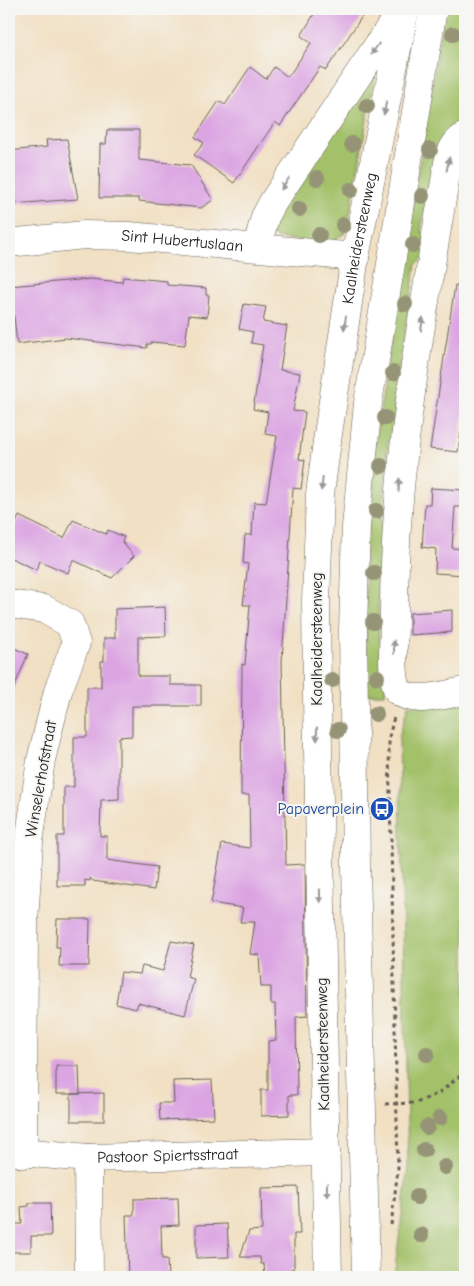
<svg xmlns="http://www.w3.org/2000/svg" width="474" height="1286" font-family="'Comic Neue',sans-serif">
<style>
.green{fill:#a3c169;stroke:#606e42}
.building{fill:#dba4e2}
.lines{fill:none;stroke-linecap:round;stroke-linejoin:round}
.minor-casing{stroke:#676156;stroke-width:29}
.path{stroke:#676156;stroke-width:3;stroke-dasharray:4 4;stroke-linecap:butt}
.minor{stroke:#fff;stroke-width:28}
.tree{fill:#969476}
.oneway{fill:#999}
.labels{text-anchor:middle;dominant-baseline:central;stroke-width:4;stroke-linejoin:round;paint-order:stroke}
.street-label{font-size:16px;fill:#1c1c1c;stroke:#f6f6f2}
.transit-label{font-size:16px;fill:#164399;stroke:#f6f6f2;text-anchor:end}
</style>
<rect width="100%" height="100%" fill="#f6f6f2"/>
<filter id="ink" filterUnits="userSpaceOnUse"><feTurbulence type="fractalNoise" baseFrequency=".02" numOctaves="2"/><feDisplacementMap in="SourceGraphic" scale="10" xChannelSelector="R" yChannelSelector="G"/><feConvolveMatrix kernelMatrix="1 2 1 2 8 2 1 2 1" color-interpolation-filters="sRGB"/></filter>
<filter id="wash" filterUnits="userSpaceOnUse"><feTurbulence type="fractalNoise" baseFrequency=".0096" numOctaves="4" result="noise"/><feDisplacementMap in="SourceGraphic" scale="20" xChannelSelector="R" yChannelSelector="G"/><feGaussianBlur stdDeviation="1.12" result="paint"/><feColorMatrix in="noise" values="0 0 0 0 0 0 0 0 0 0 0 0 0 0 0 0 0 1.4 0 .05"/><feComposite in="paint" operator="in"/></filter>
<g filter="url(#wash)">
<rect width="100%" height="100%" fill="#f1e0c3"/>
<path class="green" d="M444,9H465V127L435,150L421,231L429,241L426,257L416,264L393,404L401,414L398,433L388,441L379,562L387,572V588L378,597L379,640L388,649L385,694H367L365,553L373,456Z
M368,74L375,76L348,225L344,234L336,238L338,246L276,238L272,234L271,222Z
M465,701V1277H394L408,1168L399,737L408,706Z"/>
<g id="blocks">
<path class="building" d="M317,9H367L326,70L320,67L280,126L275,122L234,183L194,155L204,143L195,137L219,101L225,105L250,67L266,79L274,67L288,77L311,43L301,36Z
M107,130H139V160L191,165L213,200L201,208L139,201V198H99L100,144H106Z
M67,139L78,199L12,204L9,151L47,147L46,140Z
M123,277L167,281V285L206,288V295H209L207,317L189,315L185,345L151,342V344H147V348L66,338L17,344L14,316H9V286L90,279L122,282Z
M455,285L465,286V406L458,452L430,449Z
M244,304L266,307L263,322L287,326L280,370L300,373L293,411L305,412L299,459L305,460L301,489L293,488L282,661L286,865L305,864L307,1016L296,1017L297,1095H289V1115L261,1116V1090H268V1041L276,1040L275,1004H271V987H261L259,955L250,954L255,922H240L243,908L211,903L222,844L250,848L249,795H241L242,664L245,665L250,605H243L248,564L243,563L245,535H252L254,502L266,503L277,436L265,434L268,412L253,409L263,345L251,343L253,332L239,329Z
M431,488L465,490V507H455L452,548L465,549V575L435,573L436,549L422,547L425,504H430Z
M19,516L64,538L73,520L106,534L108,530L124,537L122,542L134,556L112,578L73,560L68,573L40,561L37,570L9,557V539Z
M165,607L166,636L138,637V676H170V685H201V706H132V736L119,737V799L101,800L100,836H107V860L157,867L154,890L93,881L90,878V881L85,880V886H57V836H64V787H74V737H87V687H101V661H104V638H115V609Z
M452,610V632L410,635V613Z
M9,646L28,654L9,700Z
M57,919H90L89,966H59L60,947H56Z
M171,941L194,945L187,977L194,979L185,1015L138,1003L136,1009L116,1004L121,972L140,974L142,966L163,971Z
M56,1066H79L80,1094H56Z
M212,1080L214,1118L160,1120L159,1103H174L173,1081Z
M104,1093V1121H71V1094Z
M298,1187L300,1234H294V1268L291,1269V1277H265L264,1264H261L260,1257H240L249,1231L262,1230L261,1188Z
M178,1198L179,1225L161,1226L162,1259H167L168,1277H128L126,1215H134V1199Z
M29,1203H50L51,1236H31V1252H12L11,1224H22L21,1207L29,1206Z
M227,1224L229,1257L196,1258V1225Z"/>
</g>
</g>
<g filter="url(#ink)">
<use href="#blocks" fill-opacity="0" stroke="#676156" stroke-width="1"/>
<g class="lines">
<g class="minor-casing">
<g id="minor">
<path d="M465,136C454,143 451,151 448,163C423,315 393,466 394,620C394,640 390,674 398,691C415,705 445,694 465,691"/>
<path id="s1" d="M9,243L84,235L129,236L355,257"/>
<path d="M257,247L265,217L273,202L399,14"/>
<path d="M9,604L44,609L70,624L76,643L58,691L41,760L29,842L24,922L23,1154"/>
<path id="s2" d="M9,1151L88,1158L326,1152"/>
<path d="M88,1158L89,1277"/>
<path id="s3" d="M328,1277L317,696L316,601L320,494L328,434L355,257L405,9"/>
<path d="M366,1277L356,867L353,630L356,527L368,403L433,9"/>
</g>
</g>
<path class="path" d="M385,1104L416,1103L439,1093L465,1072
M391,1225L398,1169L389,749V737L394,717"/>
<use href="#minor" class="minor"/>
</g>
<g class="tree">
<circle cx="453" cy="34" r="8"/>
<circle cx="367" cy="106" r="8"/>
<circle cx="352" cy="144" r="8"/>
<circle cx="430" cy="150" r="8"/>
<circle cx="317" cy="178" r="8"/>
<circle cx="351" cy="190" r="8"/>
<circle cx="422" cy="196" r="8"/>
<circle cx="299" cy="209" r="8"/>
<circle cx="343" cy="225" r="8"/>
<circle cx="319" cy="235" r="8"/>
<circle cx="413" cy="245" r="8"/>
<circle cx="405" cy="304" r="8"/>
<circle cx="393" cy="373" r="8"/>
<circle cx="385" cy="418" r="8"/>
<circle cx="381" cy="466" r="8"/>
<circle cx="376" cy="511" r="8"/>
<circle cx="374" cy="573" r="8"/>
<circle cx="373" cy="622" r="8"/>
<circle cx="377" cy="677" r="8"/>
<circle cx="332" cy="680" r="8"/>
<circle cx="376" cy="714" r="8"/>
<circle cx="338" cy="730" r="8"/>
<circle cx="427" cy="1054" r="8"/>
<circle cx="440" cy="1118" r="8"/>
<circle cx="427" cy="1127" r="8"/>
<circle cx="424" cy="1150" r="8"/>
<circle cx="445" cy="1167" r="8"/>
<circle cx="417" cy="1197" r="8"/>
<circle cx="421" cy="1235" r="8"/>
</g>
<defs><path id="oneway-solid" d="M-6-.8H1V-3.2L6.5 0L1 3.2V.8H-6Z" transform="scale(1.25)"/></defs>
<g class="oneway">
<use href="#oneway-solid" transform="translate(375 49) rotate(125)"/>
<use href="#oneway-solid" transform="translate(385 108) rotate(101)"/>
<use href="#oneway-solid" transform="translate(448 164) rotate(-78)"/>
<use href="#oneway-solid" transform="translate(285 184) rotate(124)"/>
<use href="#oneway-solid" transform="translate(345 323) rotate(98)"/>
<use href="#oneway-solid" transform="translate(422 324) rotate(-81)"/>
<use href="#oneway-solid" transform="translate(322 484) rotate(97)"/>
<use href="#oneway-solid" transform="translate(399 485) rotate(-86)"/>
<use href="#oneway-solid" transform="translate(394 647) rotate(-90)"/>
<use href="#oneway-solid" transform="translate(317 734) rotate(89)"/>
<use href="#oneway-solid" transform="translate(320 896) rotate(89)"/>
<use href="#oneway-solid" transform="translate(327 1190) rotate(89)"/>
</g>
</g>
<defs>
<g id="bus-disc" transform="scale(1.25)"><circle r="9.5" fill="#1a4fb4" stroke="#f6f6f2"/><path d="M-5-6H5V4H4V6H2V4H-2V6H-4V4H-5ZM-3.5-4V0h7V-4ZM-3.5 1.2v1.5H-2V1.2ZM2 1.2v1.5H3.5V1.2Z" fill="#fff"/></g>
</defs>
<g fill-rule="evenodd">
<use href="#bus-disc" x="382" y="809"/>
</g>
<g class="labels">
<g class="street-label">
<text stroke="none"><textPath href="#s3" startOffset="1042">Kaalheidersteenweg</textPath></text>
<text stroke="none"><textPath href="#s1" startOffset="174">Sint Hubertuslaan</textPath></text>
<text transform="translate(317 639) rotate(-90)">Kaalheidersteenweg</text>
<text transform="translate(41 779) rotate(-80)">Winselerhofstraat</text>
<text transform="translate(323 1044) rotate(-91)">Kaalheidersteenweg</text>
<text stroke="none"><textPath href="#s2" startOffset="159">Pastoor Spiertsstraat</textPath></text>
</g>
<g class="transit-label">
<text x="364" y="809">Papaverplein</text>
</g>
</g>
<rect width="474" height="1286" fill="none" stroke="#f6f6f2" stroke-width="30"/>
</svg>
